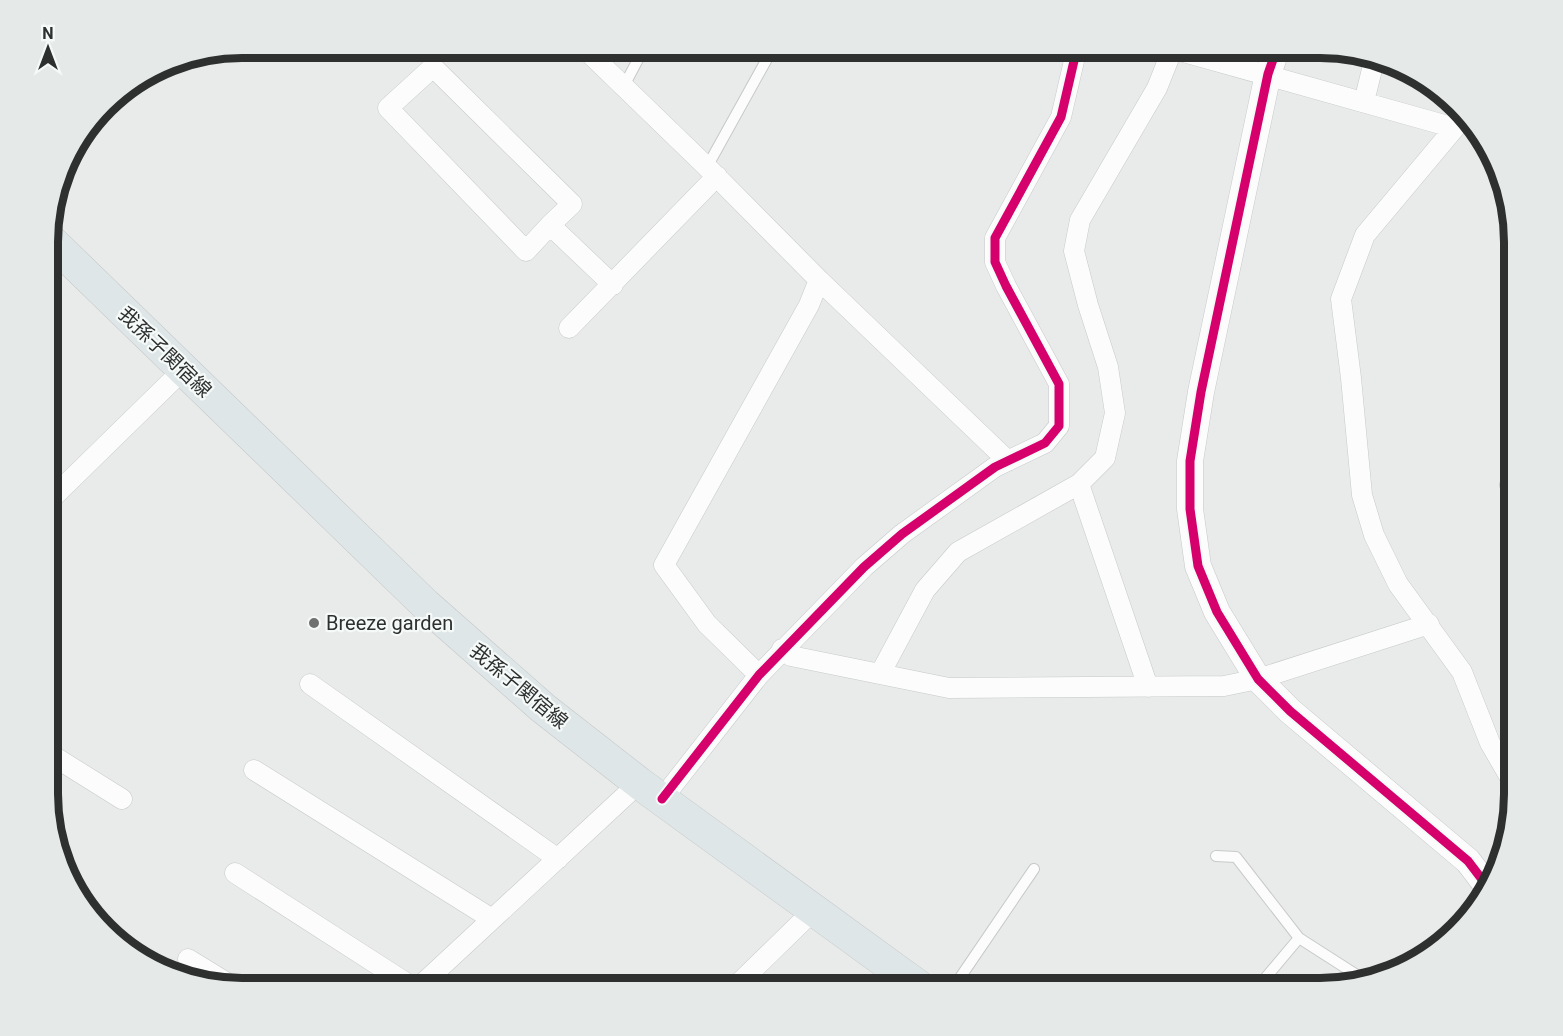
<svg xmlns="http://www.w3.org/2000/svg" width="1563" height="1036" font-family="Roboto,'Noto Sans JP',sans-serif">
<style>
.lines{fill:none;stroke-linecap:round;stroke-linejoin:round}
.service-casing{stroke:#c7c9c9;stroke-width:12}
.minor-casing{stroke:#c7c9c9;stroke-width:21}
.tertiary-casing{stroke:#c7c9c9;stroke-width:27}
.primary-casing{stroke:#c5c6c6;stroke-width:33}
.service{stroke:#fcfcfc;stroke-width:10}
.minor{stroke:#fcfcfc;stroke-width:20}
.tertiary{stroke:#fcfcfc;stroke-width:26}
.primary{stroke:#dee6e8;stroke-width:32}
.cycleway-casing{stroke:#f5faf9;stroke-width:13}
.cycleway{stroke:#d6006c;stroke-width:9}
.poi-dot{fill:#6f7171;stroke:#f5faf9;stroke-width:2}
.labels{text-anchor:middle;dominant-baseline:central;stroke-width:4.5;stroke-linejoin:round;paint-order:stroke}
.street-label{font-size:20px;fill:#2e3030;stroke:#f5faf9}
.poi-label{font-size:20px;fill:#2e3030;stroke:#f5faf9;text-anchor:start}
.rim{fill:none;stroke:#2e3030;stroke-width:8}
</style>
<rect width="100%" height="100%" fill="#e9ebeb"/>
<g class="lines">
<g class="service-casing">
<path id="service" d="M624,86L644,48
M707,167L773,48
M1505,485L1515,474
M1216,856L1236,857L1299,938L1363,979
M953,988L1034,869
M1257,988L1299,938"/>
</g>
<g class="minor-casing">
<path id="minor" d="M584,48L707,167L819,280L809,305L664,565L707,624L759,675
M1173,49L1455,128
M1364,102L1375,57
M1463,118L1365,235L1341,299L1351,378L1362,495L1374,535L1398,584L1462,672L1490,743L1515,786
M550,225L572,204L433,67L388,108L526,251L550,225L613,285
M819,280L1008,461
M569,328L717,176
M1079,484L1148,687
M50,500L183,370
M782,649L791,656L949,688L1224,686L1258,679L1429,624
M880,674L925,590L958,552L1079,484L1105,458L1115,413L1108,367L1088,305L1074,251L1080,220L1157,88L1173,48
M310,684L558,859
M50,754L122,799
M254,770L492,919
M662,799L759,675L864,567L902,534L995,467L1045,443L1059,426V384L1006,286L995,262V238L1061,117L1077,48
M235,873L414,988
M188,959L232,986
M418,988L639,783
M734,988L814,910"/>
</g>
<g class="tertiary-casing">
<path id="tertiary" d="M1277,48L1268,74L1201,392L1190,461V509L1198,566L1217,612L1258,679L1290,711L1468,861L1487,886"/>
</g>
<g class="primary-casing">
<path id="primary" d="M50,240L426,605L543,708L639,783L921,988"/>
</g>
<use href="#service" class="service"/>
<use href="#minor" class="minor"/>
<use href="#tertiary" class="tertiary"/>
<use href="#primary" class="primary"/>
<g class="cycleway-casing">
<path id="cycleway" d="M1277,48L1268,74L1201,392L1190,461V509L1198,566L1217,612L1258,679L1290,711L1468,861L1487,886
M662,799L759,675L864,567L902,534L995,467L1045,443L1059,426V384L1006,286L995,262V238L1061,117L1077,48"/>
</g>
<use href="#cycleway" class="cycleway"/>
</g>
<circle class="poi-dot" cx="314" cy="623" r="6"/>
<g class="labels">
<g class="street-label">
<text transform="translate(165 352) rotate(44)">我孫子関宿線</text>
<text transform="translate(519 686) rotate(40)">我孫子関宿線</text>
</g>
<g class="poi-label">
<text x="326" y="623">Breeze garden</text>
</g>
</g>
<path d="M0 0H1563V1036H0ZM242 58H1320A184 184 0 0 1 1504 242V794A184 184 0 0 1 1320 978H242A184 184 0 0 1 58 794V242A184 184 0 0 1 242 58Z" fill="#e5eae9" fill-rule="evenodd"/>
<path class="rim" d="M242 58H1320A184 184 0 0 1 1504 242V794A184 184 0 0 1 1320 978H242A184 184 0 0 1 58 794V242A184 184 0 0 1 242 58Z"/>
<g transform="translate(48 48)" stroke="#f5faf9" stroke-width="4.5" paint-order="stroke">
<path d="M0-4.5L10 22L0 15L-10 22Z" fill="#2e3030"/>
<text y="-9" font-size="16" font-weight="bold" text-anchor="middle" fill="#2e3030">N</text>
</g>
</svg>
